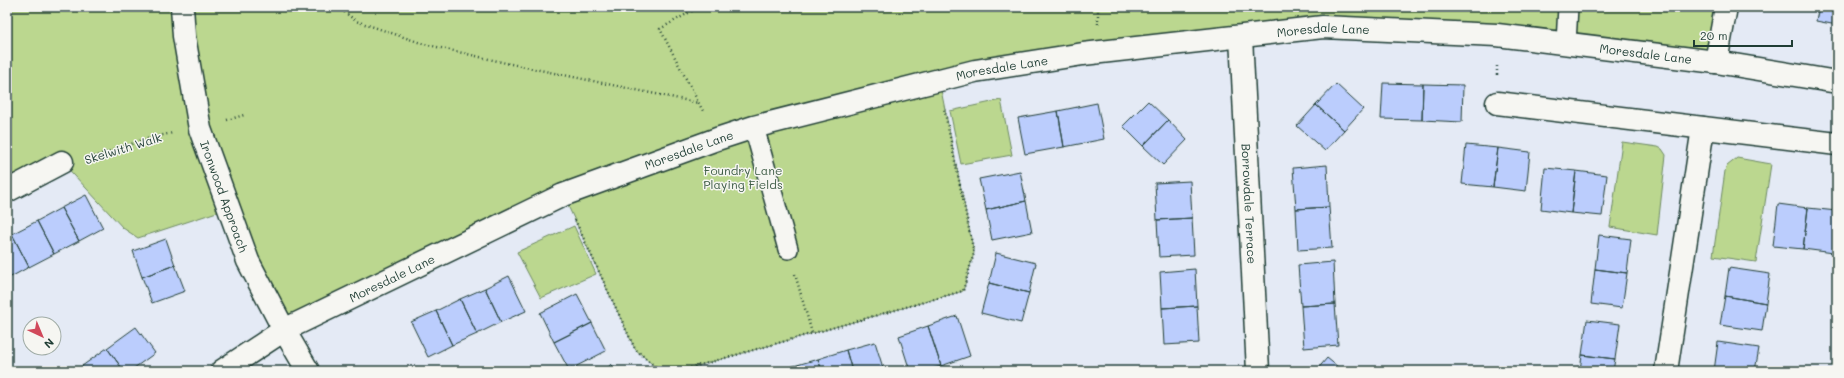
<svg xmlns="http://www.w3.org/2000/svg" width="1844" height="378" font-family="Mali,sans-serif">
<style>
.green{fill:#bbd78f;stroke:#6d8a62}
.building{fill:#bbcdfd;stroke:#1f3d34}
.lines{fill:none;stroke-linecap:round;stroke-linejoin:round}
.lane-casing{stroke:#1f3d34;stroke-width:22}
.street-casing{stroke:#1f3d34;stroke-width:25}
.path{stroke:#1f3d34;stroke-width:2.5;stroke-dasharray:1 3;stroke-linecap:butt}
.lane{stroke:#f6f6f2;stroke-width:19}
.street{stroke:#f6f6f2;stroke-width:22}
.labels{text-anchor:middle;dominant-baseline:central;stroke-width:3;stroke-linejoin:round;paint-order:stroke}
.street-label{font-size:12px;fill:#1f3d34;stroke:#f6f6f2}
.park-label{font-size:12px;fill:#3e5c46;stroke:#f6f6f2}
</style>
<rect width="100%" height="100%" fill="#e4eaf5"/>
<filter id="ink" filterUnits="userSpaceOnUse"><feTurbulence type="fractalNoise" baseFrequency=".025" numOctaves="2"/><feDisplacementMap in="SourceGraphic" scale="8" xChannelSelector="R" yChannelSelector="G"/><feConvolveMatrix kernelMatrix="1 2 1 2 8 2 1 2 1" color-interpolation-filters="sRGB"/></filter>
<g filter="url(#ink)">
<path class="green" d="M7,7H1726L1716,62L1323,27L939,80L974,253L963,291L679,371H660L635,349L563,195L284,330L229,208L138,238L123,228L62,162L7,191Z
M1001,100L1012,155L961,164L950,111Z
M1622,142L1658,147L1662,149L1666,155L1657,235L1610,227Z
M1737,158L1771,164L1756,262L1713,256L1725,171L1727,166Z
M574,226L596,274L541,298L517,252Z"/>
<path class="building" d="M1819,7H1837V25L1816,21Z
M1383,83L1423,84L1422,120L1381,119Z
M1336,84L1363,109L1344,130L1316,105Z
M1423,84L1463,85L1462,122L1422,120Z
M1148,101L1168,120L1143,146L1123,126Z
M1097,103L1104,139L1064,147L1058,111Z
M1316,105L1344,130L1325,151L1297,126Z
M1058,111L1064,147L1025,154L1018,118Z
M1168,120L1187,140L1163,165L1143,146Z
M1466,145L1498,148L1493,187L1462,184Z
M1498,148L1530,152L1526,191L1493,187Z
M1327,165L1329,207L1296,209L1293,168Z
M1545,168L1576,171L1571,213L1541,209Z
M1020,171L1026,201L986,210L979,179Z
M1576,171L1607,175L1602,216L1571,213Z
M1190,181L1192,218L1157,220L1155,183Z
M86,195L103,228L79,241L61,208Z
M1026,201L1032,232L992,240L986,210Z
M1778,204L1808,208L1803,249L1773,246Z
M1329,207L1332,248L1298,250L1296,209Z
M61,208L79,241L54,254L37,221Z
M1808,208L1837,211L1834,253L1803,249Z
M1192,218L1194,255L1159,257L1157,220Z
M37,221L54,254L29,267L12,234Z
M12,234L29,267L7,279V237Z
M1599,235L1631,239L1627,273L1595,269Z
M166,239L175,265L142,277L133,251Z
M996,253L1036,263L1029,293L989,283Z
M1333,262L1335,304L1301,306L1298,265Z
M175,265L185,291L152,303L142,277Z
M1729,268L1770,274L1766,303L1725,296Z
M1195,269L1197,306L1162,308L1160,272Z
M1595,269L1627,273L1622,308L1591,304Z
M509,276L526,311L501,322L485,288Z
M989,283L1029,293L1021,323L981,313Z
M485,288L501,322L477,334L460,299Z
M577,294L592,323L554,342L540,313Z
M1725,296L1766,303L1762,331L1720,325Z
M460,299L477,334L452,345L436,311Z
M1335,304L1338,345L1304,348L1301,306Z
M1197,306L1199,343L1164,345L1162,308Z
M436,311L452,345L428,357L411,322Z
M957,316L970,356L941,366L928,326Z
M1587,320L1620,324L1615,359L1582,355Z
M592,323L606,351L569,370L554,342Z
M928,326L941,366L925,371H910L899,336Z
M136,327L155,353L130,371H124L107,348Z
M875,342L884,371H852L846,350Z
M1718,342L1759,348L1755,371H1714Z
M107,348L124,371H79L78,369Z
M846,350L852,371H822L818,359Z
M1582,355L1615,359L1613,371H1580Z
M1327,358L1343,371H1316Z
M818,359L822,371H791L790,367Z
M611,364L618,371H605Z"/>
<g class="lines">
<g class="lane-casing">
<path id="lane" d="M1566,43L1568,7
M754,127L788,249"/>
</g>
<g class="street-casing">
<g id="street">
<path id="s1" d="M182,7L184,36L200,129L248,261L284,330L308,371"/>
<path id="s2" d="M1241,37L1258,371"/>
<path d="M1716,62L1726,7"/>
<path d="M1497,103L1837,144"/>
<path d="M7,191L62,162"/>
<path id="s3" d="M222,371L284,330L563,195L717,139L754,127L975,71L1083,54L1323,27L1497,35L1716,62L1837,82"/>
<path d="M1666,371L1703,128"/>
</g>
</g>
<path class="path" d="M338,7L356,21L424,44L506,63L699,103
M699,7L660,29L704,113
M1098,24V7
M1497,75V64
M227,120L244,115
M90,158L148,138L173,133
M575,220L635,349L660,371
M795,274L812,333
M679,371L963,291L974,253L944,108"/>
<use href="#lane" class="lane"/>
<use href="#street" class="street"/>
</g>
</g>
<g class="labels">
<g class="street-label">
<text stroke="none"><textPath href="#s3" startOffset="1166">Moresdale Lane</textPath></text>
<text stroke="none"><textPath href="#s3" startOffset="1490">Moresdale Lane</textPath></text>
<text stroke="none"><textPath href="#s3" startOffset="842">Moresdale Lane</textPath></text>
<text transform="translate(123 148) rotate(-17)">Skelwith Walk</text>
<text stroke="none"><textPath href="#s3" startOffset="518">Moresdale Lane</textPath></text>
<text stroke="none"><textPath href="#s1" startOffset="195">Ironwood Approach</textPath></text>
<text stroke="none"><textPath href="#s2" startOffset="167">Borrowdale Terrace</textPath></text>
<text stroke="none"><textPath href="#s3" startOffset="194">Moresdale Lane</textPath></text>
</g>
<g class="park-label">
<text x="743" y="170">Foundry Lane<tspan x="743" dy="14">Playing Fields</tspan></text>
</g>
</g>
<rect width="1844" height="378" fill="none" stroke="#f6f6f2" stroke-width="24"/>
<rect x="12" y="12" width="1820" height="354" fill="none" stroke="#1f3d34" stroke-width="1.5" filter="url(#ink)"/>
<g transform="translate(42 336) rotate(136)"><circle r="19" fill="#f6f6f2" stroke="#a0aca6"/>
<path d="M0-3L7 15L0 10L-7 15Z" fill="#d1495b"/>
<text y="-6" font-size="11" font-weight="bold" text-anchor="middle" fill="#1f3d34">N</text>
</g>
<path d="M1694 40v6h98v-6" fill="none" stroke="#1f3d34" stroke-width="2"/>
<text x="1700" y="40" font-size="12" fill="#1f3d34" stroke="#f6f6f2" stroke-width="3" paint-order="stroke">20 m</text>
</svg>
